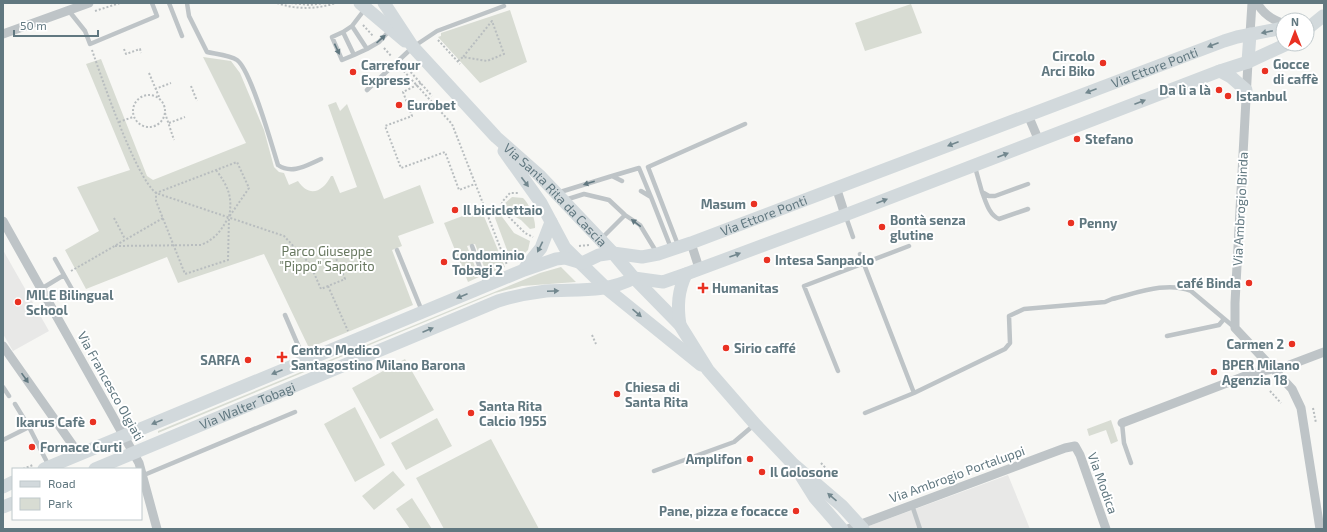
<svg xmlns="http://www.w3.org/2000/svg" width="1327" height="532" font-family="'Exo 2',sans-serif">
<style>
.built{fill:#e8e8e7}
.green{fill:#d8dcd3}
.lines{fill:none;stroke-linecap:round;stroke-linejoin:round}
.path{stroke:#b8bdbf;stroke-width:2;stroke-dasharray:2 2;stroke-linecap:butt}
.lane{stroke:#bec4c7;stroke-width:4.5}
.street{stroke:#bec4c7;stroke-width:9}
.secondary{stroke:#d2d9dc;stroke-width:13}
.oneway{fill:#72878e}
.oneway2{fill:#617880}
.poi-dot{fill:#e93122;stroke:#fff;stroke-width:1.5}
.labels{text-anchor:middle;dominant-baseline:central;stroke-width:4;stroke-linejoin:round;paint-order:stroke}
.poi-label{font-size:13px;font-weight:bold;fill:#617880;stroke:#fff;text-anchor:start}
.street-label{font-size:13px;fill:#617880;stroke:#fff}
.park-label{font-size:13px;fill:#687860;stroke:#fff}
</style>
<rect width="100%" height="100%" fill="#f7f7f4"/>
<path class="built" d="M3,250L49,331L13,351L3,334Z
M1008,475L1030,529H868L866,527Z"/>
<path class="green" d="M911,4L922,33L865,51L855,23Z
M510,10L527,62L480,83L438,37L441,36V33Z
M203,57L231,61L240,73L264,130L274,167L279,172L284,173L289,185L298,181C309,198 323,192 331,176H333L340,193L357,187L328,105L336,102L340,111L347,104L384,199L420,185L434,223L398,236L402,246L392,250L413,305L309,348L264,254L178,283L167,257L86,289L65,250L99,231L77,187L130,170L86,64L101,59L147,176L153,180L246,143Z
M512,197L523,198C529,203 536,220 535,228L530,229L521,220L505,211L504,204Z
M481,209L505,267L487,274L475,244L467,246L479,277L468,282L444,223Z
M500,214L514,233L530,241L528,250L518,260L510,258L495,218L496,215Z
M561,267L576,282L522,286L495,293L158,433V431L540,273Z
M405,359L434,410L380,439L352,388Z
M355,407L385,465L355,482L324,424Z
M437,418L452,446L406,470L391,443Z
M1111,420L1118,441L1111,444L1106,430L1089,436L1087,429Z
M491,439L539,529H444L416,478Z
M393,471L405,485L374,510L362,496Z
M412,498L432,529H410L396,509Z"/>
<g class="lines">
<path class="path" d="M277,3C297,10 317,9 336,3
M291,3L310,5L325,3
M95,11L120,3
M363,25L373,36
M438,40L460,64
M384,48L392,57
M124,49L126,54L140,49L141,53
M92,50C102,79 136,178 156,193L284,236L310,264L321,289L345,279L335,256
M458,61L463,57L487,61L504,54L492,21L463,57
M401,68L452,124L507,265
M408,69L432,96
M149,73L160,99
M421,83L403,92L412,116L385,126L401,168L445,152L459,190L475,184
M191,86L197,101
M155,89L171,83
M133 111a16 16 0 1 1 32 0a16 16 0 1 1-32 0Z
M165,113L174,140
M119,122L133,117
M169,123L185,117
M216,170C228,186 233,197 229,217L249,188L237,162L156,193V201L185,274L228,260L229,217
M488,208H500L525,233L533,237
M500,208L503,201L510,193H519
M114,218L125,239
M115,246L201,245C215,239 221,231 228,218
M579,246L589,245
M295,248L283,254C283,269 300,267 310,264
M71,271L163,218
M328,286L348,331
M592,335L596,344
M1270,391L1281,403
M1313,408L1316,423
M821,463L832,475
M23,469L33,465"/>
<path class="lane" d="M169,3L182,36
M187,3L189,16L207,52C216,54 230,55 237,60C251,70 272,146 278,165C292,175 307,165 321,159
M365,9L352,26L367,49L379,42L390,30
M69,11L85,31L90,44L157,16L152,3
M352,26L343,32L354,55L367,49
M343,32L332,37L342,60L354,55
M367,90L413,47L437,31L504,6
M975,167L982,192L989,196H995L1028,184
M612,176L639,168L651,197
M641,191L651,197L671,248
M982,192C986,202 989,215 999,219L1028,209
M557,193L612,176L622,181
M565,200L584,194L609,200L625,215L640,225L657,253
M846,217L853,237
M601,239L625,215
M678,245L648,167L745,124
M472,246L486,284
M397,250L422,311
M860,254L914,393
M55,259L73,291
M41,289L64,275
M285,315L304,359
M1167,336L1219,325L1224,319
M838,371L804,286L909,246
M3,387L9,396
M15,404L29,427L49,466
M865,413L914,393L1005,349L1010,343L1009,316L1024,309L1105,302L1112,299C1137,293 1167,281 1191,291L1234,327
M1122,423L1124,443L1131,463
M3,440L29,427
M654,471L734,442L754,425
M144,475L295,412
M912,505L920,529"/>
<path class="street" d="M1257,3C1263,13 1272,20 1283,23
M3,34L89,3
M1250,34L1252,3
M1248,62L1235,303V328L1292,389L1301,408L1320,529
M1028,115L1039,141
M836,187L845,215
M3,221L139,463L157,529
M691,243L699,268
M3,346L79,454
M1122,423L1253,373L1287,366L1324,352
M848,529L1065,448L1075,446L1080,455L1106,529"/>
<g class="secondary">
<path d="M360,3L405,41"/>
<path id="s1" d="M384,3L413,47L496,137L539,175L613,253L634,278L680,325L708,370L755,424L793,464L842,506L863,529"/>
<path d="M1307,29L1323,16"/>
<path d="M1248,62L1250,34"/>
<path d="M1220,71L1231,77L1246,90"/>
<path d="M504,151L541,203L565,248L607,289L701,365"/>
<path id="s2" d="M582,263L599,255L613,253L642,257L658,254L691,243L1224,41L1237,37L1283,28"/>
<path d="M525,268L541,248L551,222"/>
<path d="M634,278L663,282L686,274L845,215L1217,72L1248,62L1287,44"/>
<path d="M680,325C677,306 678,291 686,274"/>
<path d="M44,469L524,270L556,259L565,258L582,263"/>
<path id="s3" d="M95,469L498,301C514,296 529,293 546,291C577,289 606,293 634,278"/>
<path d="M800,474L815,498L842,529"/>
<path d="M3,487L13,482"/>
<path d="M3,507L13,503"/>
</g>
</g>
<defs><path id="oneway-solid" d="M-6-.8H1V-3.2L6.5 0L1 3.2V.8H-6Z"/></defs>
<g class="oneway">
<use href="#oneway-solid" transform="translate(1267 32) rotate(168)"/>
<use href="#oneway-solid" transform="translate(1213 45) rotate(159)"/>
<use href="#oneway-solid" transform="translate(1091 91) rotate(159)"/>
<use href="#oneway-solid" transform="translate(1140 102) rotate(-21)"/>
<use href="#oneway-solid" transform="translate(953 144) rotate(159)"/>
<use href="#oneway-solid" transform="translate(1003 155) rotate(-21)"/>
<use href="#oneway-solid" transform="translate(525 182) rotate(53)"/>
<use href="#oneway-solid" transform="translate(882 201) rotate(-21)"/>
<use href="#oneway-solid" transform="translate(540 247) rotate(116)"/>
<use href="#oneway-solid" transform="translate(735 255) rotate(-20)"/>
<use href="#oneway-solid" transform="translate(553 291) rotate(-2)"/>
<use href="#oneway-solid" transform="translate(462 296) rotate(157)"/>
<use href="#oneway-solid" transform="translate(637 313) rotate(41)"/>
<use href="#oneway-solid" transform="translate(428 330) rotate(-23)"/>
<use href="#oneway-solid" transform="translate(277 372) rotate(158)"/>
<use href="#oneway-solid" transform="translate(157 422) rotate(158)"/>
<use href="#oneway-solid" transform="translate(832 497) rotate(-139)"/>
</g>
<g class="oneway2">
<use href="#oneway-solid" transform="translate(381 39) rotate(-42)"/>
<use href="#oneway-solid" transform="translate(337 49) rotate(65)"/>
<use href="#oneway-solid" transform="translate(589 183) rotate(163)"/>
<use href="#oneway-solid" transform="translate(636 223) rotate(-143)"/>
<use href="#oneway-solid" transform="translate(25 378) rotate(55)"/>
</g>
<g class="poi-dot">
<circle cx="1103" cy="63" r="4"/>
<circle cx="1265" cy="71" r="4"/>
<circle cx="353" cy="72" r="4"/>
<circle cx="1219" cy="90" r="4"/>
<circle cx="1228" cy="96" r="4"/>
<circle cx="399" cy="105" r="4"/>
<circle cx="1077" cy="139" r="4"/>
<circle cx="754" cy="204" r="4"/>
<circle cx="455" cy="210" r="4"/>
<circle cx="1071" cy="223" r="4"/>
<circle cx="882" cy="227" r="4"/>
<circle cx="767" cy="260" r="4"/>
<circle cx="444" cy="262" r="4"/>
<circle cx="1249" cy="283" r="4"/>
<path d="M701 282h4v4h4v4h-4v4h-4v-4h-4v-4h4z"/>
<circle cx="18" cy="302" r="4"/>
<circle cx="1292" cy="344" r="4"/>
<circle cx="726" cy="348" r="4"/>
<path d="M280 351h4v4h4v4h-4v4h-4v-4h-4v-4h4z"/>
<circle cx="248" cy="360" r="4"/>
<circle cx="1214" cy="372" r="4"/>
<circle cx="617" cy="394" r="4"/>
<circle cx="471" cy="413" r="4"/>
<circle cx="93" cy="422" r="4"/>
<circle cx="32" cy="447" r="4"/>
<circle cx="750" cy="459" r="4"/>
<circle cx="762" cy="472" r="4"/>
<circle cx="796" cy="511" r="4"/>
</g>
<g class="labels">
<g class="poi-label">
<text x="1095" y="56" text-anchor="end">Circolo<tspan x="1095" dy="15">Arci Biko</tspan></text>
<text x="1273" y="64">Gocce<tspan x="1273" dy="15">di caffè</tspan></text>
<text x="361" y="65">Carrefour<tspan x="361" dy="15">Express</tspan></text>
<text x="1211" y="90" text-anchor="end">Da lì a là</text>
<text x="1236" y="96">Istanbul</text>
<text x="407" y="105">Eurobet</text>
<text x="1085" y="139">Stefano</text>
<text x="746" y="204" text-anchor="end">Masum</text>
<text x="463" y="210">Il biciclettaio</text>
<text x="890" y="220">Bontà senza<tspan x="890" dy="15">glutine</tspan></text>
<text x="1079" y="223">Penny</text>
<text x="452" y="255">Condominio<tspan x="452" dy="15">Tobagi 2</tspan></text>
<text x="775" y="260">Intesa Sanpaolo</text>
<text x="1241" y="283" text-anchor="end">café Binda</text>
<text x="712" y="288">Humanitas</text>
<text x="26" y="295">MILE Bilingual<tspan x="26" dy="15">School</tspan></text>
<text x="1284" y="344" text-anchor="end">Carmen 2</text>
<text x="734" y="348">Sirio caffé</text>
<text x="291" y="350">Centro Medico<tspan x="291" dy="15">Santagostino Milano Barona</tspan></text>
<text x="240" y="360" text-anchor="end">SARFA</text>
<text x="1222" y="365">BPER Milano<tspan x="1222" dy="15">Agenzia 18</tspan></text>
<text x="625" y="387">Chiesa di<tspan x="625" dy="15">Santa Rita</tspan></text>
<text x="479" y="406">Santa Rita<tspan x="479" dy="15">Calcio 1955</tspan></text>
<text x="85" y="422" text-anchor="end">Ikarus Cafè</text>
<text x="40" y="447">Fornace Curti</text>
<text x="742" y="459" text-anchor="end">Amplifon</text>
<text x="770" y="472">Il Golosone</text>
<text x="788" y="511" text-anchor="end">Pane, pizza e focacce</text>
</g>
<g class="street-label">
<text stroke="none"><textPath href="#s2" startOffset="609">Via Ettore Ponti</textPath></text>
<text stroke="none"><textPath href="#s1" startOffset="258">Via Santa Rita da Cascia</textPath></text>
<text transform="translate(1240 209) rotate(-87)">Via Ambrogio Binda</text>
<text stroke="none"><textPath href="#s2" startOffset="191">Via Ettore Ponti</textPath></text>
<text transform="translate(111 386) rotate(61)">Via Francesco Olgiati</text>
<text stroke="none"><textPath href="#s3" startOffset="165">Via Walter Tobagi</textPath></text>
<text transform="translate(957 474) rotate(-20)">Via Ambrogio Portaluppi</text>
<text transform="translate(1103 483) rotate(70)">Via Modica</text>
</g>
<g class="park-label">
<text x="327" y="251">Parco Giuseppe<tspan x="327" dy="15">"Pippo" Saporito</tspan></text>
</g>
</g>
<rect width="1327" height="532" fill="none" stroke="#617880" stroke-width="8"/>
<rect x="12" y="468" width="130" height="52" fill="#ffffff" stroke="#c0c9cc"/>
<rect x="20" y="481" width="20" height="6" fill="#d2d9dc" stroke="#c0c9cc"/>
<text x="48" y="488" font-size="12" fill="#617880">Road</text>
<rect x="20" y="498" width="20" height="12" fill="#d8dcd3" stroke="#c0c9cc"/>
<text x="48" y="508" font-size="12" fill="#617880">Park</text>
<g transform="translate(1295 32)"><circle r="19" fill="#ffffff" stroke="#c0c9cc"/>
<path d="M0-3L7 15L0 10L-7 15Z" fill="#e93122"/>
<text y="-6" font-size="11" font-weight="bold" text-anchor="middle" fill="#617880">N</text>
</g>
<path d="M14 30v6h84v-6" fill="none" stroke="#617880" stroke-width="2"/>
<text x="20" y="30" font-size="12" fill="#617880" stroke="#ffffff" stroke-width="3" paint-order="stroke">50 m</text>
</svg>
